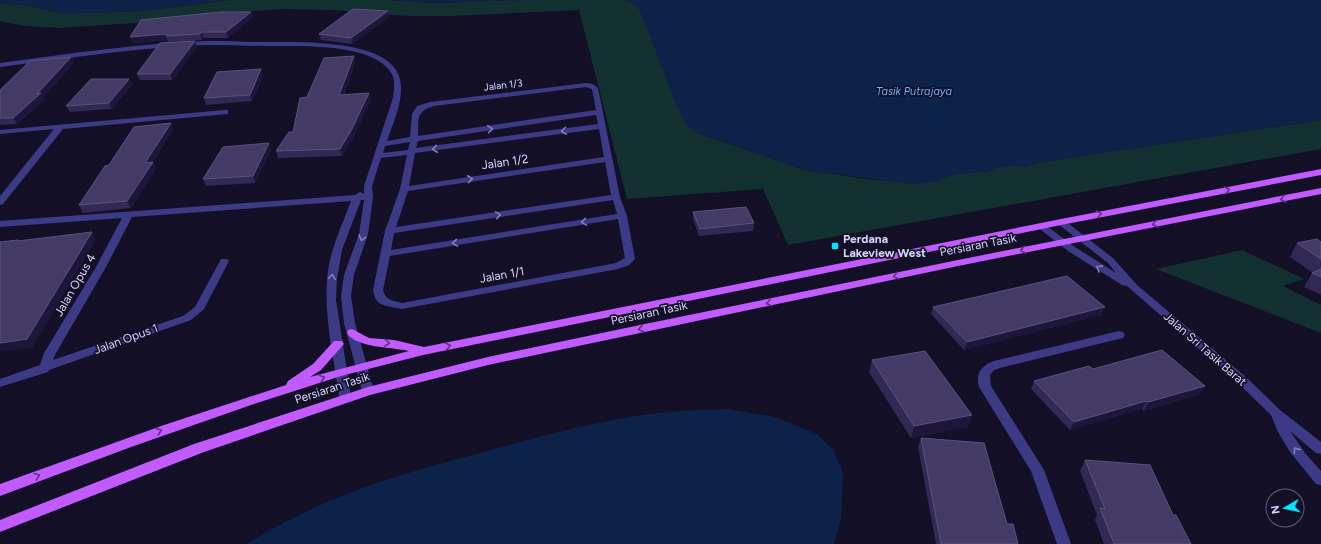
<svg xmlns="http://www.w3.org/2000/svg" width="1321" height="544" font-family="Figtree,sans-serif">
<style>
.green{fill:#12302f}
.water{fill:#0c2248}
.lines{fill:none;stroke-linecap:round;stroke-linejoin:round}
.minor{fill:#3d3a85;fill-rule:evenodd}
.primary{fill:#c25bff;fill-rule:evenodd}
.wall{fill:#312854}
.shaded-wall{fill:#1d163a}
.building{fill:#433a66;stroke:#5a527e}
.oneway{stroke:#837fbc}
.oneway2{stroke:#623188}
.poi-dot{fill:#00e5ff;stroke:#130f26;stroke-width:1.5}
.labels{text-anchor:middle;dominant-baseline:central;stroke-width:3.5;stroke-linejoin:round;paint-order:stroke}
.far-street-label{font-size:10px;fill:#d9d4ff;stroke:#130f26}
.far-water-label{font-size:11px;font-style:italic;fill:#62b6ff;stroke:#130f26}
.street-label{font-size:12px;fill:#d9d4ff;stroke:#130f26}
.poi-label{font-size:12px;font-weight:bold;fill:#d9d4ff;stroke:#130f26;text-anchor:start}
</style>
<rect width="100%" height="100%" fill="#130f26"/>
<path class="green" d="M232,0H388L436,3L519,0H625L637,6L640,10L686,124L697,133L805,170L874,180L934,182L956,174L989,171L995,168L1017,165L1025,167L1041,162L1321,120V149L788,245L763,189L627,199L579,10L450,16H407L332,10L280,9L218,14L134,23L59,28L25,26L0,21V3L23,5L62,13H84L141,11Z
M1242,250L1304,279L1283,286L1321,305V333L1156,269Z"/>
<path class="water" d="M0,0H232L141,11L84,13H62L23,5L0,3Z
M388,0H519L436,3Z
M625,0H1321V120L1041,162L1025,167L1017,165L995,168L989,171L956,174L935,182L911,184L805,170L697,133L686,124L677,107L640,10L637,6Z
M727,409L775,417L817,434L833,450L843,473L841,519L834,544H247C318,498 399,474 480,453C532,439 584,424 636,416C666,411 697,410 727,409Z"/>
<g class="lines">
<path class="minor" d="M209,41C228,41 247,42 267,42C298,42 387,39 399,76C406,97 393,122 387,141L410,137L412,114L417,106L430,102L586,83L593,84L598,88L620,197L627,216L635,259L629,265L618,269L402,309L386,306L379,303L375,298L373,290L385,231L400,189L407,155L381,158L372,186L373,197L368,234L354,275L351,296L355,323L374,391L372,394L368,395L364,394L362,391L344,323L341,296L344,275L359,234L364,200H361L342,250L337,279L336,300L351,397L349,400L345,401L341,400L339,397C333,350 318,295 333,249C338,233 345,217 351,201L132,217L106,267L56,353L53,360L183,316L195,307L221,259H227L229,261L204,309L191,320L49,370L48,372L0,387V379L40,365L44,353L96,267L122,218L0,227V221L355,195L360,192L364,194V186L393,98C394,89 396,79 390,71C370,43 300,46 269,46C241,46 212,44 184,46C122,50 61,59 0,67V63C69,54 139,43 209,41ZM586,87L592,89L596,110L418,136C419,119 415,112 434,106ZM596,115L598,124L416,148L418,141ZM599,129L604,157L409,186L415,153ZM410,142L408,150L383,153L385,146ZM605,162L611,195L396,227L408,191ZM613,200L617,214L391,250L394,233ZM618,219L625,258L616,263L402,303C393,301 385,300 383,290L390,256Z
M225,110H228V114L63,129L3,204L0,205V196L54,129L0,134V130Z
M1061,219L1064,220L1114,259L1137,285L1246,377L1280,410L1321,442V454L1316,453L1290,431L1305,453L1321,471V485L1316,484L1290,452L1278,432L1271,415L1238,383L1127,286L1122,285L1068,251L1036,226L1038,224H1044L1075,247L1116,273L1108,263L1058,224L1056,222Z
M1119,331L1123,332L1125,335L1123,338L1000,368L994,370L990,375L991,386L1044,470L1071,544H1057L1031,471L979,387C975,374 982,365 994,361Z"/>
<path class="primary" d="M1321,169V175L1061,225L423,355L341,376L257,403L131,447L0,496V484L164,425L286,385L288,381L313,364L334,341H342L344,344L321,370L310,377L409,351C392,347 356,348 347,333L348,330L352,329L369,338L394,340L424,347L1061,219Z
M1321,188V194L958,266L640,333L488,365L370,395L204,452L0,532V520L194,444L368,387L488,357L640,325L958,260Z"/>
</g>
<path class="wall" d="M251,12L253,17L228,38H204L202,40L168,42L167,40L133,43Z
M389,17L352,44L321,40L319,34Z
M197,47L172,80H140L137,74Z
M354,56L355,62L344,95L369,93L371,100L354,136L342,156L278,158L276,151L293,132L307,97Z
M71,57L74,63L43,97L44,100L17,124L0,125V90Z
M263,76L252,101L206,105L204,98Z
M129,79L132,85L112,109L70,112L66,106Z
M171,123L173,129L153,162L156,169L131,208L83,213L79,205Z
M269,143L271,150L255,183L206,186L203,179Z
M693,212L754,223L753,231L699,236L693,219Z
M1321,242V295L1304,287L1312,273H1313L1290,257L1297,243Z
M933,307H1105L1101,315L964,350L931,314Z
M872,360L968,427L911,438L869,372Z
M1093,369L1200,394L1144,411L1142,409L1070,430L1031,389L1034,381Z
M921,438L1007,524L1018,544H936L918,447Z
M1085,460L1173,515L1191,544H1104L1095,520L1097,515L1080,471Z"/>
<path class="shaded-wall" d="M388,11L389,17L352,44L351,38Z
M251,12L253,17L228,38L226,32Z
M202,32L204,38L202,40L200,34Z
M167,34L166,36L167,40L133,43L130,37Z
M195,41L197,47L172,80L170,74Z
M354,56L355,62L341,102L339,95Z
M71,57L74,63L43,97L44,100L17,124L13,118Z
M261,69L263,76L252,101L250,95Z
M129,79L132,85L112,109L109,103Z
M369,93L371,100L354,136L342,156L340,149Z
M171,123L173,129L148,170L145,163Z
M269,143L271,150L255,183L253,176Z
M153,162L156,169L131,208L127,201Z
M92,232L96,240L32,348L0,352V343Z
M1105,307L1101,315L964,350L967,342Z
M1205,386L1200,394L1144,411L1148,402Z
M1146,401L1142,409L1070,430L1074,422Z
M972,415L968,427L911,438L914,426Z"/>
<path class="building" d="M353,9L388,11L351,38L319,34Z
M221,12H251L226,32H202L200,34L166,36L167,34L130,37L141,20Z
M195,41L170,74H137L160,43Z
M354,56L339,95L369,93L352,129L340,149L276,151L289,132H293L300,98L307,97L324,58Z
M71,57L37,94L41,93L13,118H0V90L30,61Z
M261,69L250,95L204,98L217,72Z
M91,79H129L109,103L66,106Z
M171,123L145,163L153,162L127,201L79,205L105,166L109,165L134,127Z
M269,143L253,176L203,179L223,147Z
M746,207L754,223L700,229L693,212Z
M92,232L27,339L0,343V242L18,240V241Z
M1317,239L1321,242V259L1297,243Z
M1321,269V277L1312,273Z
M1067,276L1105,307L967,342L933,307Z
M1162,350L1205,386L1148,402L1146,401L1074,422L1034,381L1089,366L1093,369Z
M925,351L972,415L914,426L872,360Z
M921,438L984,443L1007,524H1013L1018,544H941Z
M1085,460L1150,465L1173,515H1176L1191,544H1114L1100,508L1105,509Z"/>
<defs><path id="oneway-chevron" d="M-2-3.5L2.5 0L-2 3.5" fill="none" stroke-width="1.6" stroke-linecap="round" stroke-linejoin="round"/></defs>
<g class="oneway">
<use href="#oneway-chevron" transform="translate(490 129) rotate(-8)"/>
<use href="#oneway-chevron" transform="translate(564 131) rotate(172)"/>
<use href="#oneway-chevron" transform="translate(435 149) rotate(172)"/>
<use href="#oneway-chevron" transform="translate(470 179) rotate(-8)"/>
<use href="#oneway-chevron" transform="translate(498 215) rotate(-9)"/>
<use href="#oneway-chevron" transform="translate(584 222) rotate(171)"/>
<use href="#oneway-chevron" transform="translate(362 238) rotate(106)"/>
<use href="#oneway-chevron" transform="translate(455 243) rotate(171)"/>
<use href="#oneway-chevron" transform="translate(1099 268) rotate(-151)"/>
<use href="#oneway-chevron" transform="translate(332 277) rotate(-82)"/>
<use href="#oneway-chevron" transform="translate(1296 450) rotate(-125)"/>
</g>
<g class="oneway2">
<use href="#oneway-chevron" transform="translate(1227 190) rotate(-11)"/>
<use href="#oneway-chevron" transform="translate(1283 199) rotate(169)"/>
<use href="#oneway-chevron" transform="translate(1099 214) rotate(-11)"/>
<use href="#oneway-chevron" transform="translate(1155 224) rotate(169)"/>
<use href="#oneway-chevron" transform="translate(1023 250) rotate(169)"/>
<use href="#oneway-chevron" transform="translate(896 276) rotate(168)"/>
<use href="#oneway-chevron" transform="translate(769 303) rotate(168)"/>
<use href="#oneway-chevron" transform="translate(641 329) rotate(168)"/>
<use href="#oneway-chevron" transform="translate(387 343) rotate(6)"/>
<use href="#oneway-chevron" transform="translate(448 346) rotate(-12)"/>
<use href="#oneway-chevron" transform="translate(322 378) rotate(-17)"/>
<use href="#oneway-chevron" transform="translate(159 431) rotate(-18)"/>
<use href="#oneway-chevron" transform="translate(37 476) rotate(-21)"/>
</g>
<rect class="poi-dot" x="831" y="242" width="8" height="8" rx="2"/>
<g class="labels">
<g class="far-street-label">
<text transform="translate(503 85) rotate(-7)">Jalan 1/3</text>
</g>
<g class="far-water-label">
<text x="914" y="91">Tasik Putrajaya</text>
</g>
<g class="street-label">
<text transform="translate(505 162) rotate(-8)">Jalan 1/2</text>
<text transform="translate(978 245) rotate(-11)">Persiaran Tasik</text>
<text transform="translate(502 275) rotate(-10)">Jalan 1/1</text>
<text transform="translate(75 285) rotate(-60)">Jalan Opus 4</text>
<text transform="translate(649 313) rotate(-12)">Persiaran Tasik</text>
<text transform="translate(126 339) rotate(-20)">Jalan Opus 1</text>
<text transform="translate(1205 349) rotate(41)">Jalan Sri Tasik Barat</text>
<text transform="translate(332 388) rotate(-18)">Persiaran Tasik</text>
</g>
<g class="poi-label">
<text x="843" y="239">Perdana<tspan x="843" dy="14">Lakeview West</tspan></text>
</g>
</g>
<g transform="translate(1285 508) rotate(261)"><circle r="19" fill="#130f26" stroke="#625e7d"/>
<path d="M0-3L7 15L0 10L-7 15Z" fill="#00e5ff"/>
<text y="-6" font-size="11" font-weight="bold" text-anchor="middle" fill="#d9d4ff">N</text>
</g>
</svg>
